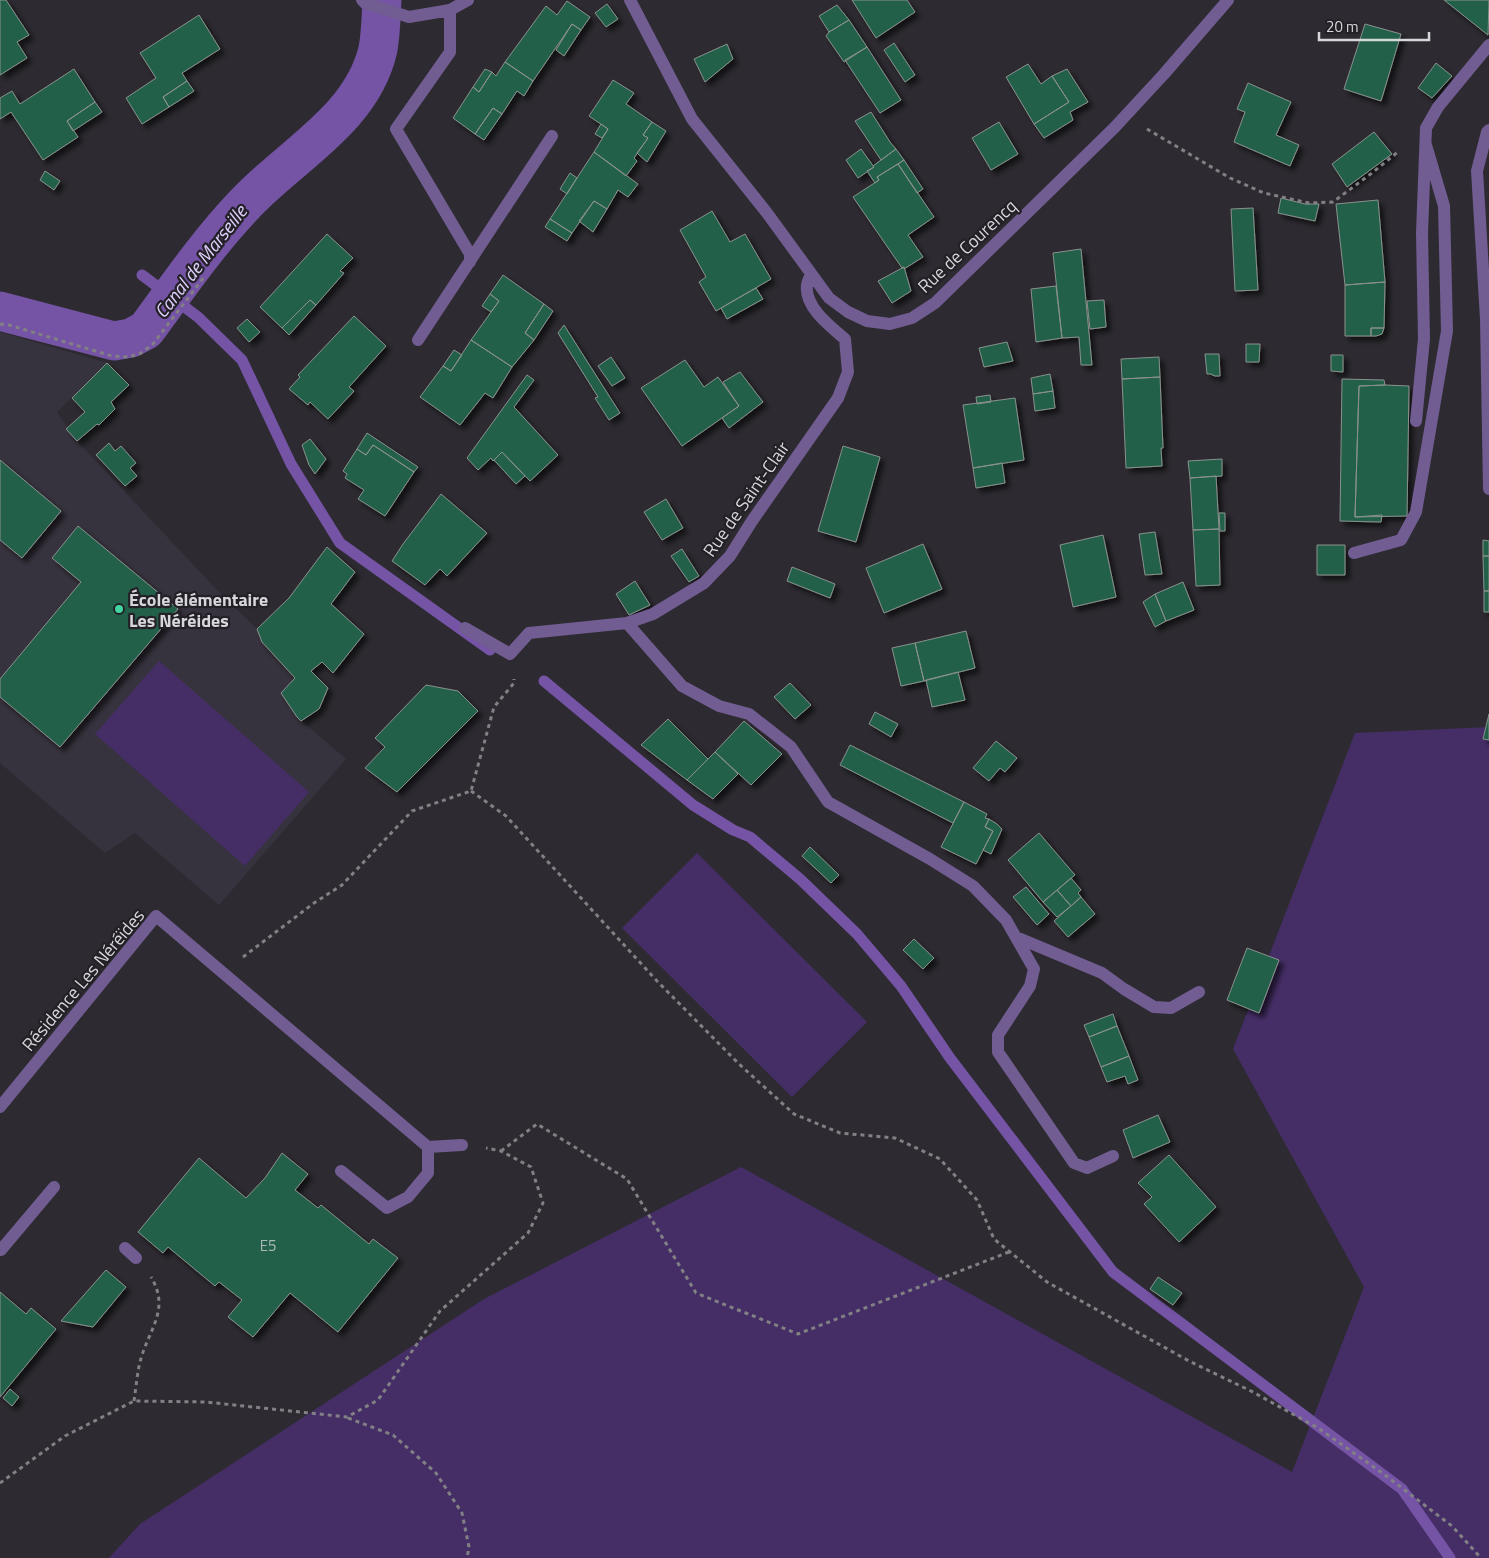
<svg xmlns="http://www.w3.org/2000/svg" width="1489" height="1558" font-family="'Titillium Web',sans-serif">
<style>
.built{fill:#37333e}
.green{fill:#452e66}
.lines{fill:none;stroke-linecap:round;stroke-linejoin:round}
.stream{stroke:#7553a5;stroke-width:11}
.canal{stroke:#7553a5;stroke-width:39}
.building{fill:#216149;stroke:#8a918d;filter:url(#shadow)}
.path{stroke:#828085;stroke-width:3;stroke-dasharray:4 4;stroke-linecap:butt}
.minor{stroke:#715d92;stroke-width:12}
.poi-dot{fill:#42d4a1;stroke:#232127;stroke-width:2}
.labels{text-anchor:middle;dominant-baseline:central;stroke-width:4.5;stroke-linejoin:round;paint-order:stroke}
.number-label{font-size:15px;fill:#aab9b6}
.street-label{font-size:18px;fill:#d7d6da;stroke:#232127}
.poi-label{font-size:18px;font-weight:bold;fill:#d7d6da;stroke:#232127;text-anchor:start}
.water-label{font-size:19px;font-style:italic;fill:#e0d0fd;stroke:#232127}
</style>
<defs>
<filter id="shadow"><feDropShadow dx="4.5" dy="4.5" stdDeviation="2.5" flood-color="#0009"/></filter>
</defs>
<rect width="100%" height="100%" fill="#2d2b31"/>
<path class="built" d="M0,332L107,363L57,412L77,441L217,590L257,629L260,636L295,678L281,693L297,717L346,759L219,905L135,833L105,853L0,763Z"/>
<path class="green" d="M159,661L309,792L245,866L95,734Z
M1489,727V1558H109L140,1524L484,1299L741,1167L1292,1472L1364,1287L1233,1049L1355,733Z
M697,853L867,1022L792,1097L622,928Z"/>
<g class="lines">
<path class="stream" d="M142,275L198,317L242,360L291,464L340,543L490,650
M544,681L693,805L733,830L750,837L800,879L857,934L901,986L950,1058L1113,1272L1402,1489L1450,1558"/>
<path class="canal" d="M0,311L114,341L131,338L146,330C177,288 207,244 244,205C289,156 362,120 378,49C381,33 381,16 382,0"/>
</g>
<path class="building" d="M0,0H6L29,35L17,42L27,58L0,75Z
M852,0H907L915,12L876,38Z
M1444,0H1489L1488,35Z
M567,1L590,17L581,30L572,24L533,81L505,62L546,6L557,15Z
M607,4L618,19L606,27L595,13Z
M837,5L849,20L829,32L819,16Z
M199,15L220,49L182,73L187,81L163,97L169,107L142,124L126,98L156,78L140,53Z
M849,20L867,47L844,62L826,36L829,32Z
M572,24L581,30L564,56L556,50Z
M1365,24L1401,34L1381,101L1344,89Z
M894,43L915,75L905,82L884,50Z
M727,44L733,59L705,82L694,59Z
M867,47L901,100L880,113L845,60Z
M505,62L533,81L524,96L517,91L502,114L493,108L475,134L453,118L473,87L479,92L492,72L496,76Z
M1436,63L1452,76L1432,98L1418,88Z
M1028,64L1041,84L1052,76L1069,102L1034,124L1006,77Z
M74,69L95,102L67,121L78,137L43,160L11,112L0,119V98L12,91L20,104Z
M485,69L492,72L479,92L473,87Z
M1067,69L1088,102L1070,112L1073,120L1044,138L1034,124L1069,102L1052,76Z
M613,80L634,93L626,104L652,122L643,135L648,138L634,158L637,161L626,176L594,152L608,129L589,116Z
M187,81L194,91L169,107L163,97Z
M1248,83L1291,102L1276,135L1299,145L1290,166L1234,142L1245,112L1237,109Z
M95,102L102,112L73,131L67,121Z
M493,108L502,114L484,140L475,134Z
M871,112L890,142L896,149L881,160L855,121Z
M652,122L666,131L647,162L637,153L648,138L643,135Z
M999,122L1018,154L991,170L972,138Z
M601,124L608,129L602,138L595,134Z
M1374,132L1392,154L1347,187L1332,164Z
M861,149L874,167L858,178L846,160Z
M896,149L904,160L877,177L879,180L875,183L867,171L874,167L873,166Z
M594,152L638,184L628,197L618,190L607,209L594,201L572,233L550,219Z
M904,160L923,189L917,193L898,164Z
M898,164L934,217L908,235L923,257L904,269V267L902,268L853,197L879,180L877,177Z
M45,171L60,181L54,190L40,180Z
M570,173L577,178L567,194L560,189Z
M1281,198L1305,204H1319L1315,221L1278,213Z
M1378,200L1385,282L1345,285L1336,204Z
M594,201L607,209L593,232L579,221Z
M1253,208L1258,290L1235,291L1231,209Z
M712,211L730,242L745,234L771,279L716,311L699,282L706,277L680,230Z
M550,219L572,233L567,241L545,227Z
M327,234L353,258L340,271L344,273L316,305L310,300L282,328L260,307Z
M1081,249L1092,365H1081L1079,337L1062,338L1053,253Z
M904,267L911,291L892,303L878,281Z
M503,275L544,304L525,333L534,340L512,367L471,340L499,301L490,294Z
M1385,282L1384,328H1371V336H1345V285Z
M1056,286L1062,338L1036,342L1031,289Z
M756,288L763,299L727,319L721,308Z
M490,294L499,301L491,312L482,306Z
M310,300L316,305L289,335L282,328Z
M1104,300L1106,327L1090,329L1087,301Z
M544,304L553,311L534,340L525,333Z
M354,316L386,346L349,387L354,391L328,419L310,402L308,405L289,389L300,377L298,375Z
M247,319L260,332L249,342L237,328Z
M564,325L620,413L609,420L595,398L598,397L558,333Z
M1371,328H1384L1382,334L1376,336H1371Z
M471,340L512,367L493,398L485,393L460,425L420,397L443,366L451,371Z
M1007,342L1013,361L984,367L979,348Z
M1246,344H1260L1259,362H1246Z
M454,350L462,355L451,371L443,366Z
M1205,354H1219L1220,376H1215L1212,375V374H1207Z
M1331,355H1343V372L1331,371Z
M611,357L625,378L612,386L598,366Z
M1159,357L1160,377L1122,379L1121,359Z
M685,360L704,387L718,377L739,406L682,446L641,388Z
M107,363L129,385L111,402L115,409L99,425L97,424L77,441L66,429L85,412L72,398Z
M740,372L763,402L729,428L722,418L739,406L723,382Z
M1050,374L1053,391L1033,394L1031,378Z
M527,375L534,380L514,407L558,455L530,481L502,452L493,461L491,458L478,470L467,458Z
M1160,377L1163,448H1161L1162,466L1126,468L1122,379Z
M1342,379L1384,380L1385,385L1359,386L1355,517L1382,515L1381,522L1340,521Z
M1385,385L1409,386L1407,516L1355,517L1359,386Z
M1053,391L1055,408L1035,411L1033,394Z
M990,395L991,402L977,404L976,397Z
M1015,398L1024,460L973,468L963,405Z
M367,433L418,467L414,472L373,445L366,455L357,449Z
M310,439L326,459L315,474L309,465L302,445Z
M109,443L115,451L121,446L136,463L130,468L137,476L125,486L96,455Z
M373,445L414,472L385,516L358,499L364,490L345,478L347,474L343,471L357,449L366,455Z
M843,446L880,457L856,542L818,531Z
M502,452L525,476L516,484L494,460Z
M1222,459V476L1190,478L1188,461Z
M0,460L61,511L22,558L0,540Z
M1002,463L1005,483L976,488L973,468Z
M1216,476L1219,529L1193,530L1190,478Z
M441,494L487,533L447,576L440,569L425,585L392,561L403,544Z
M666,499L683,528L662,540L644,512Z
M1219,513H1225V531H1220Z
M78,526L178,609L60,747L0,697V679L81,582L52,558Z
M1219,529L1220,585L1196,586L1193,530Z
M1155,532L1162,574L1145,575L1139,534Z
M1103,535L1116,597L1073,607L1060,545Z
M1483,540L1489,541V556H1483Z
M923,544L942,589L884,613L866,568Z
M1317,545H1345V575H1317Z
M327,547L355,572L331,604L364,634L333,673L322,662L311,671L328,688L319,709L301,721L297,717L281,693L295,678L262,642L257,629L289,598Z
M682,549L699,576L689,582L671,556Z
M1483,556H1489V591H1484Z
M792,567L835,584L830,598L787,581Z
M635,581L650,605L629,615L616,594Z
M1183,582L1194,610L1166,621L1155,594Z
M1484,591H1489V612H1484Z
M1155,594L1166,621L1155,627L1143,602Z
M966,631L975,668L924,681L915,643Z
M915,643L924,681L901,686L892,648Z
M958,672L965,700L932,707L926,680Z
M790,683L811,705L795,719L774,697Z
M426,685L458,691L478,711L397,792L365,768L385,747L375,738Z
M875,712L898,724L891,737L869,724Z
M1489,714V740L1483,739Z
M668,719L708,759L687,780L641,745Z
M744,721L782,754L751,785L715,752Z
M996,741L1017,758L1005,772L1000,768L989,781L973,768Z
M850,745L964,802L953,823L840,765Z
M715,752L738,774L713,799L687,780Z
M964,802L987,814L985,818L989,819L985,827L993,831L976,864L941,847Z
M989,819L997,824L1002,829L991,854L983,850L993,831L985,827Z
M1039,833L1075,875L1043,902L1008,860Z
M810,847L839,875L831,883L802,856Z
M1071,878L1081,890L1078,893L1081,897L1071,906L1057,890Z
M1026,887L1049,914L1037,925L1013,897Z
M1057,890L1071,906L1057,917L1043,902Z
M1081,897L1095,914L1068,937L1054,921Z
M914,939L934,958L923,969L903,950Z
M1247,948L1279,960L1259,1013L1227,1000Z
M1113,1014L1117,1026L1089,1037L1084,1025Z
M1117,1026L1129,1056L1101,1067L1089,1037Z
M1129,1056L1138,1080L1128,1084L1125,1076L1107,1082L1101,1067Z
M1158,1115L1170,1142L1133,1158L1123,1130Z
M282,1153L308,1174L295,1190L318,1208L321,1205L369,1244L373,1239L398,1258L338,1332L290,1293L253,1337L228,1317L242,1300L219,1282L215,1286L168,1247L163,1253L138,1232L199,1158L246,1198L265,1178Z
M1169,1155L1216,1207L1179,1242L1144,1204L1152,1197L1138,1183Z
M106,1270L126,1287L93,1327L61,1321Z
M1158,1277L1182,1293L1173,1305L1150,1289Z
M0,1292L26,1314L31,1308L56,1329L0,1397Z
M10,1389L19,1397L12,1406L3,1398Z"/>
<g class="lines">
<path class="path" d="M1147,129L1230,178L1264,193L1309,203L1333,202L1372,173L1399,151
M0,324L9,325L112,356L129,357L141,353L153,344L204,277
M471,791L506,816L657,981L739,1064L794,1114L840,1133L895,1138L940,1159L977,1200L994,1239L1047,1282L1189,1361L1251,1391L1318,1428L1381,1472L1452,1526L1481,1558
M243,957L314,903L342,885L412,811L471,791L494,707L514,683V679
M501,1151L537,1124L627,1179L696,1293L798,1334L1009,1252
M134,1401C136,1388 137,1374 140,1362C148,1330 171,1310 151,1277
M348,1418L393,1435L436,1473L462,1513L469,1547L467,1558
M0,1483L65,1436L134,1401L206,1402L347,1417L378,1400L440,1311L528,1233L543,1203L531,1167L501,1151L486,1148"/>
<path class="minor" d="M362,0L365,3L409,17L450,10L468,0
M630,0L692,119L767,213L829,298L848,312L867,321L890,324L912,318L935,303L1115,127L1164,74L1228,0
M450,10V52L396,129L470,254V262
M1489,130L1487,132L1477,171L1486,319L1489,489
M418,340L552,136
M1416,421L1424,339L1422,233L1426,128L1438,107L1489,45
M1354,553L1401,540L1416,512L1447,331L1444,206L1426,145
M627,623L682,686L719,706L749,714L791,747L828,802L930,859L973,886L1006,920L1034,969L1030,986L998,1035V1052L1074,1163L1087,1168L1113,1156
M465,628L510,654L529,633L627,623L653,614L704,583L730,556L752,521L838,398L848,372L845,339C831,327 804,307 807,285C807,282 810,277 811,274
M1016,937L1102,973L1124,989L1154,1007L1171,1008L1199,992
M0,1107L156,916L428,1147V1173L408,1197L387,1208L341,1171
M428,1147L462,1145
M125,1248L136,1258
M0,1249L1,1250L54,1187"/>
</g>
<circle class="poi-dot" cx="119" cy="609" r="5"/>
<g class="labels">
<g class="number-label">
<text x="268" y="1245">E5</text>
</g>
<g class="street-label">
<text transform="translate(967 246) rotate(-43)">Rue de Courencq</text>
<text transform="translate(746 499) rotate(-55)">Rue de Saint-Clair</text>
<text transform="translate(83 980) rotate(-50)">Résidence Les Néréïdes</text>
</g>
<g class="poi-label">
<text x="129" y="599">École élémentaire<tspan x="129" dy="21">Les Néréides</tspan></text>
</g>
<g class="water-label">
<text transform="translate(200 261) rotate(-52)">Canal de Marseille</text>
</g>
</g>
<path d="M1319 32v8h110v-8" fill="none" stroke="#d7d6da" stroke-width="2.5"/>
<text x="1326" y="32" font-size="15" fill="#d7d6da" stroke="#232127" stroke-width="4" paint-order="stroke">20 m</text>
</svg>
